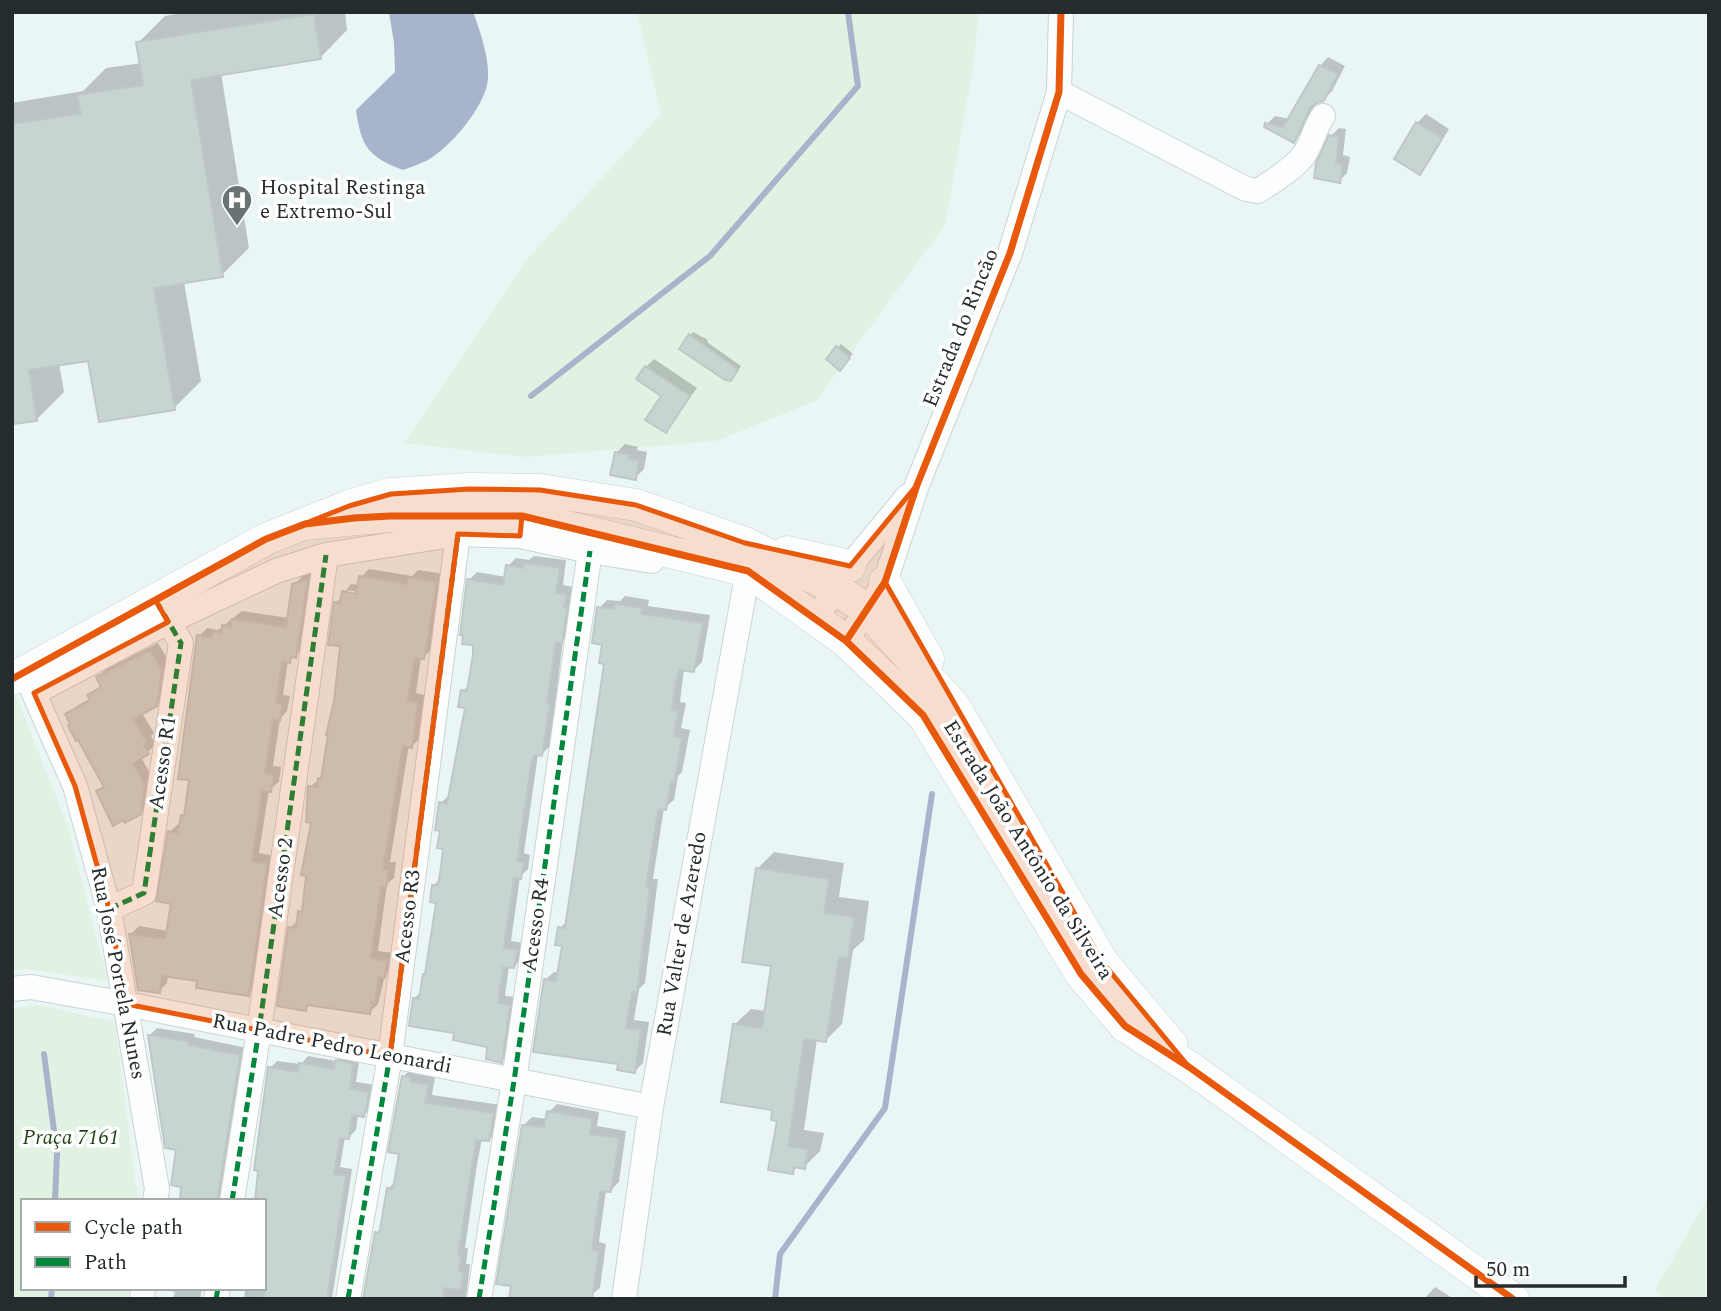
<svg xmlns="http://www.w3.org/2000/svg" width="1721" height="1311" font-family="Spectral,serif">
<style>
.green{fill:#e1f2e3}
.water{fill:#a8b4cb}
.shadow{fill:#0003;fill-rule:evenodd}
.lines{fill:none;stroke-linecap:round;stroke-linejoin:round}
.stream{stroke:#a8b4cb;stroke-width:6}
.building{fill:#c7d5d2;stroke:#c0c8c7;stroke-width:2}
.minor-casing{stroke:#cad3d3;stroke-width:26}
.major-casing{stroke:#cad3d3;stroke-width:33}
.minor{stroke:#fcfefe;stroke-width:24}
.major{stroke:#fcfefe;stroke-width:32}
.quiet{stroke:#00873e;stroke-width:5;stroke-dasharray:10 5;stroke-linecap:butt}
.cycleway-casing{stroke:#fff;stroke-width:11}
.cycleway{stroke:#e8590c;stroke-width:7}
.marked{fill:#e8590c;fill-opacity:0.2;stroke:#e8590c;stroke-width:5;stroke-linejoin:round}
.labels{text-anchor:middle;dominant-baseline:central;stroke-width:7;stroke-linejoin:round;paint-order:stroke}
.poi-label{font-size:21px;fill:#252c2d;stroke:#fff;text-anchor:start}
.street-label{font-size:21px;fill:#252c2d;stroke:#fff}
.park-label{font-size:21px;font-style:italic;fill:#224417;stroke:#fff}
</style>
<rect width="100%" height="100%" fill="#eaf6f6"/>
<path class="green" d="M637,12H979L973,68L945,225L816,401L716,441L526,457L404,443L526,260L661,114Z
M14,691L68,827L108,981L26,969L12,970Z
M38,1005L115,1022L138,1201H23V1288H129L128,1299H12V1008Z
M1709,1196V1299H1664L1655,1290Z"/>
<path class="water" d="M389,12H473C480,30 492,66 487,85C481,111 450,147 428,160C420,164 411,167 403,170C368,157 361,146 356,110L395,72L394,43Z"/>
<path class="shadow" d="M187,12H345L347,30L320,58L221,73L249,248L222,275L184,282L201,381L174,408L89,359L59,363L64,392L37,419L12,423V103L83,91L106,68L142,63L138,43L165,16Z
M1328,57L1345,66L1332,91L1323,100L1317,101L1302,132L1294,141L1267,124L1275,116L1290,119L1320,66Z
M1426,114L1449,129L1428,164L1420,172L1396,158L1417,123Z
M1339,128L1346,129L1343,155L1350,157L1347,173L1339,181L1331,136Z
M693,332L708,340L707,342L741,366L735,375L689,336Z
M841,344L853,354L840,368L828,358Z
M654,359L697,388L665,431L663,396L646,367Z
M625,444L638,447L637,450L647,452L644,469L635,478L616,453Z
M534,556L566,560L563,585L573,587L569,633L563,640L550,746L542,754H538L524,853L530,855L528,869L520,877L511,941L524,943L521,959L514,967L509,966L505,996L517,997L509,1053L501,1061L489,1046L456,1032L414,999L422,990L438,901L434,885L441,878L445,848L441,803L449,795L467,706L463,691L470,684L475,655L469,580L477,572L506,577L508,566L516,558L529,560Z
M369,569L412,576L418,570L444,574L432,649L424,657H421L416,693L425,695L420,738L412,746L409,745L390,862H396L394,878L387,884L378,951L394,953L392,968L385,975L378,1004L370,1012L311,1004L306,1009L290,928L299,920L300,912L305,907L313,821L310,787L324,775L336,701L342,645L336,603L351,584L359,585L361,577ZM347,590L365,593V597L347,594Z
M315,572L304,648L288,661L283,695L290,696L287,711L280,719L273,766L281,767L279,782L269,790L259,853L275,856L256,986L248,994L199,979L168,975L167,983L159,991L131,934L139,926L169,931L173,902L170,832L178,824H181L182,816L186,812L191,779L199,636L207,628L218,630L242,611L289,618L294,585L302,576Z
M625,596L649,600L648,606L710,615L702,662L694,670L684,669L680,702L686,703L681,728L690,730L682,772L678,776L674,800L664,808L653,879H658L645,983L639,989L634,1020L649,1022L643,1063L635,1071L620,1063L545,980L554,972L559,973L564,944L560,928L568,920L606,662L599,608L607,600L620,601Z
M158,643L169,662L164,696L156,705L142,713L154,733L151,736L156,745L141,757L152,777L148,805L140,813L98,792L105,785L70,726L72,724L67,714L75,707L91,698L89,695L102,685L98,677L106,669Z
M774,852L844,863L839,897L869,901L864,940L853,950L842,1024L826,1040L817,1039L804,1130L824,1133L820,1151L804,1167L798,1166L792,1172L779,1119L734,1025L751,1009L766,1011L773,965L757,869Z
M157,1028L195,1034L194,1037L247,1048L224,1201H181L183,1185L178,1149L167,1147L150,1035Z
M345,1053L360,1056L356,1082L375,1085L371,1108L364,1115L358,1114L356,1130L348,1138L345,1137L340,1167L352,1169L332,1299H244L245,1291H234V1288H264L270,1068L277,1061L301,1064L308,1056L337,1061Z
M411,1069L419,1070L418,1074L435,1077L432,1095L501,1105L497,1131L489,1140L482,1139L477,1164L465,1248H468L466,1264H470L466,1299H369L376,1233L382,1228L388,1189L396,1181L401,1152L403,1077Z
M557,1104L599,1112L597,1126L626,1131L619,1182L611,1190H606L599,1242L606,1244L600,1288L590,1296V1299H511L524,1125L532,1117L547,1119L549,1112Z
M1435,1287L1454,1299H1424Z
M171,1288H202L200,1299H173L175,1292L171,1291Z"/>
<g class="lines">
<path class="stream" d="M531,396L710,256L858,86L848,12
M44,1054L57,1154L55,1201
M51,1299L52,1288
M775,1299L780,1254L885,1108L932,794"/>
</g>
<path class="building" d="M314,14L321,59L191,80L223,277L154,288L175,410L99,422L88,361L29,370L37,421L12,424V124L81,114L77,95L143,85L136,42Z
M1319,65L1338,74L1324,101L1317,103L1310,108L1294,143L1264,127L1265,123L1283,127Z
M1416,122L1442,138L1420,175L1394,159Z
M1329,135L1339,137L1336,163L1343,165L1340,183L1314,178L1316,163Z
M689,334L738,370L731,381L725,380L679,349Z
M836,346L850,358L840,371L826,359Z
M645,366L690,396L666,433L645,420L661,396L636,379Z
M615,452L630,455L629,459L639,460L636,480L610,475Z
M524,563L560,568L556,593L566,595L564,607H567L562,643L556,642L547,703H550L542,756L534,755L531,764L517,861L524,862L521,879L514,878L505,939L504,948L517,950L514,968L503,967L498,1003L510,1005L502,1063L486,1059L487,1047L453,1040L454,1033L409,1026L413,998L419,999L423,974H425L436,903L430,902L432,885H438L441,867L443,849L437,848L440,831L435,830L439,802L447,804L465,708L458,707L461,690L467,691L473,655V645L462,644L463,635H460L467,579L503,585L506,565L523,568Z
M359,576L407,584L408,577L437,582L424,659L415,658L412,675L408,701L418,702L412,748L403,746L383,869L389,870L386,888L381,887L371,958L387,961L385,978L379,977L375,1002H372L370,1014L307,1005L306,1011L277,1006L288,927L296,928L298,911L302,912L306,876L301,875L311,823L306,822L308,786L317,787L318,778L321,779L328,735H326L334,701L340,646L328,645L334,602L340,603L342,591L356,594Z
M308,579L296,658L291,657L290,663L282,662L276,703L282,704L280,721L273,720L265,773L274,775L271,792L262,791L252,861L267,864L249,996L196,988L197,981L162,976L160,993L138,990L129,934L165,939L171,904L156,901L168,831L178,833L181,815L184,816L189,780L178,779L197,635L212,638L213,631L221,633L222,625L231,627L232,619L286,627L292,584Z
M615,604L642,608L641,614L703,623L694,672L679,670L677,675L672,710L678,711L674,736L682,738L674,782H671L666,810L658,809L646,887H650L637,993L632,992L626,1028L641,1030L635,1073L617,1070L618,1064L533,1052L544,979L556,981L562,946L555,945L558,927L565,928L604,664L599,663L602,645L592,643L597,607L614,609Z
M150,650L162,670L157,706L134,719L147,743L144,745L149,754L133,764L145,785L141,814L125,823L123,820L113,826L96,791L104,787L78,740L76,741L68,726L70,724L65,714L90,700L87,695L101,687L96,677Z
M756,868L829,879L824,913L854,917L848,958L839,957L826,1042L804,1039L788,1146L808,1149L805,1169L794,1167L793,1174L768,1170L777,1121L771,1120L772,1110L721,1102L733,1024L762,1028L771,966L742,962Z
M148,1035L188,1041V1045L240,1055L217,1201H180L181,1187L171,1185L176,1150L165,1148Z
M336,1060L353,1064L350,1089L369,1092L364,1117L352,1115L349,1139L340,1138L334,1174L346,1176L327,1299H264V1201H255L258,1171L254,1170L268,1067L298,1072L299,1063L334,1069Z
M402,1076L412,1078L411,1082L428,1085L425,1103L494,1113L489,1141L476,1140L458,1255L461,1256L459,1271L463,1272L460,1290L444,1288L443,1299H363L375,1232L378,1233L380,1230L387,1188L393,1189L399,1154L388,1152Z
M547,1111L592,1119L590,1134L619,1138L611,1192L600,1191L592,1250L599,1251L592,1298L509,1299L511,1286L496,1284L522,1125L544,1127Z"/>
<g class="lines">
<g class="minor-casing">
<path id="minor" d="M1059,92L1246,189L1258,191C1273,181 1292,170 1303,156C1312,144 1314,129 1323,116
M816,619L850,566L908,496
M846,641L885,582L917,485L1010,253L1059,92L1061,12
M28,680L75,786L109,909L157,1189L155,1201
M34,693L168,622L276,571L326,555L458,534L520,536L590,551L652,561
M109,909L144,893L181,643L160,607
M12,989L31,987L126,1004L651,1107
M232,1201L259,1030L326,555
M142,1299L143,1288
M216,1299L218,1288
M348,1299L390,1056L458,534
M479,1299L514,1081L590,551
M624,1299L651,1107L748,571"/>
</g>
<g class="major-casing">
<path id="major" d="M305,524L390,516H522L748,571L846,641L923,715L1081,974L1125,1026L1189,1067L1513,1299
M787,552L850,566
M885,582L928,659
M12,679L266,539L349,506L391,494L469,489L540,490L636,505L745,543L836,589L866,609L954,706L1103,963L1171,1044"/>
</g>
<use href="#minor" class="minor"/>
<use href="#major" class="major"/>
<path class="quiet" d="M109,909L144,893L181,643L156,601
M232,1201L259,1030L326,555
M216,1299L218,1288
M348,1299L390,1056L458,534
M479,1299L514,1081L590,551"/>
<g class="cycleway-casing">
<path id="cycleway" d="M846,641L885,582L917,485L1010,253L1059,92L1061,12
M12,679L266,539L305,524L354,518L390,516H522L748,571L846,641L923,715L1081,974L1125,1026L1189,1067L1513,1299"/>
</g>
<use href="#cycleway" class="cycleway"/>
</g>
<path class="marked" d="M917,485L885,582L1103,963L1189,1067L1125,1026L1081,974L923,715L846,641L748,571L522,516L520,536L458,534L390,1056L126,1004L109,909L75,786L34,693L168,622L156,601L266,539L349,506L391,494L469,489L540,490L636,505L745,543L850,566Z"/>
<defs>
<g id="hospital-pin" transform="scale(1.575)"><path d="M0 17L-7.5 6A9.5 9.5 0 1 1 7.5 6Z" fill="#6a7373" stroke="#fff"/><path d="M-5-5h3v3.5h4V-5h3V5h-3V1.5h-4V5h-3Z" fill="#fff"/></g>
</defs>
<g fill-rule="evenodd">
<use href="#hospital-pin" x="237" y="200"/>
</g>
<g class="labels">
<g class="poi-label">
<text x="260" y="188">Hospital Restinga<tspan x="260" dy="24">e Extremo-Sul</tspan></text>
</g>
<g class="street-label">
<text transform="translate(961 328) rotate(-68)">Estrada do Rincão</text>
<text transform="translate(163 763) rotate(-82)">Acesso R1</text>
<text transform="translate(1028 850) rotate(58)">Estrada João Antônio da Silveira</text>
<text transform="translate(281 878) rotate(-82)">Acesso 2</text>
<text transform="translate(408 917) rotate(-83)">Acesso R3</text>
<text transform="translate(536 925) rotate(-82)">Acesso R4</text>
<text transform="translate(682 934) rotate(-80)">Rua Valter de Azeredo</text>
<text transform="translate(118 973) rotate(79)">Rua José Portela Nunes</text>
<text transform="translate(332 1044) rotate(11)">Rua Padre Pedro Leonardi</text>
</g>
<g class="park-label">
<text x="71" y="1138">Praça 7161</text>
</g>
</g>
<rect width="1721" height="1311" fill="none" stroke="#252c2d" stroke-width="28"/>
<rect x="21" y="1199" width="245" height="91" fill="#ffffff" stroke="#a8abab" stroke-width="2"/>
<rect x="35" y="1222" width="35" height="10" fill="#e8590c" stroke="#a8abab" stroke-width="2"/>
<text x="84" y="1234" font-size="21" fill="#252c2d">Cycle path</text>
<rect x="35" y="1257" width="35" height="10" fill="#00873e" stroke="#a8abab" stroke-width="2"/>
<text x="84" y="1269" font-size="21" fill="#252c2d">Path</text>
<path d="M1476 1276v10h149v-10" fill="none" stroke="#252c2d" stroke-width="3.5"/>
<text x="1486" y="1276" font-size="21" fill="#252c2d" stroke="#ffffff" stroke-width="5" paint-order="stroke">50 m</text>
</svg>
